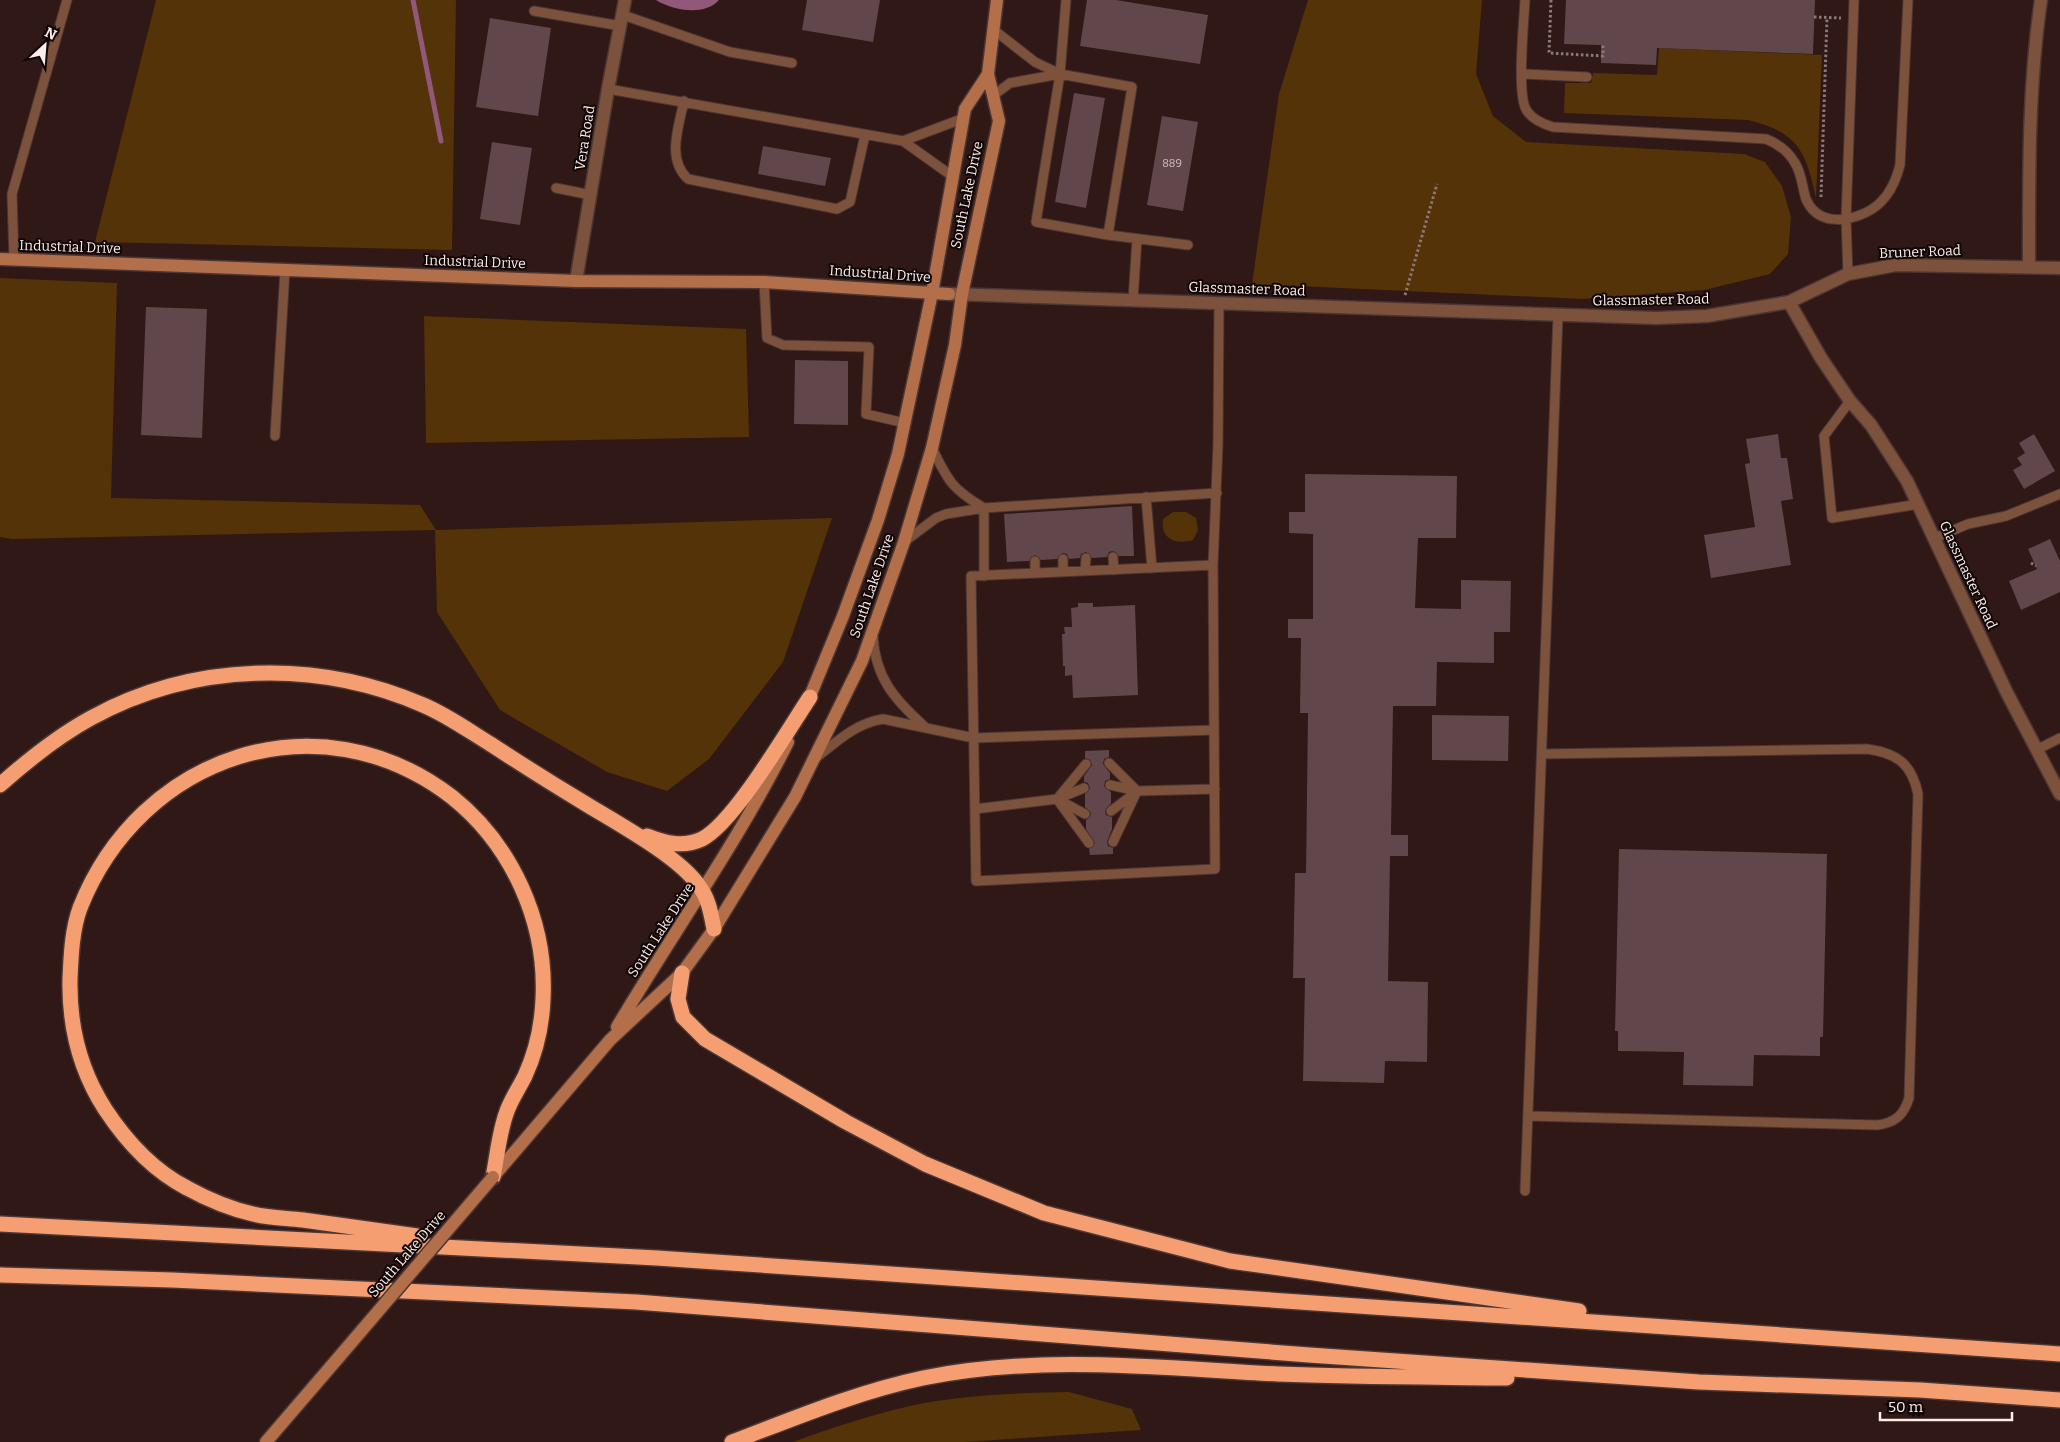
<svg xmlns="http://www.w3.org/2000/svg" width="2060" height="1442" font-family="Bitter,serif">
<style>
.green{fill:#533307}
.water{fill:#925879}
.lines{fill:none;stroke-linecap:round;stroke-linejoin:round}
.stream{stroke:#925879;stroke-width:5}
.building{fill:#61464b}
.lane-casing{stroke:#4c3633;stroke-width:11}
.street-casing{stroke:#4c3633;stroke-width:15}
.secondary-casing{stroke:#4c3633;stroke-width:15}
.highway-casing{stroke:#4c3633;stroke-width:18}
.path{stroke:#8c7876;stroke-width:3;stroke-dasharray:2.5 2.5;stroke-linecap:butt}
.lane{stroke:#7d523c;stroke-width:9}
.street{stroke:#7d523c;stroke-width:12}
.secondary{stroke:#b36e4a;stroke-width:12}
.highway{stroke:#f59e72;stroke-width:15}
.secondary-bridge-casing{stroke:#4c3633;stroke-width:15;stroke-linecap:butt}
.secondary-bridge{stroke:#b36e4a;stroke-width:12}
.labels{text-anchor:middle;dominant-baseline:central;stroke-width:4;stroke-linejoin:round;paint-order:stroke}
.number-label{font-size:11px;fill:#d6c2c2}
.street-label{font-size:14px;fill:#fdecea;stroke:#100605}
</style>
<rect width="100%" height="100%" fill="#2f1815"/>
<path class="green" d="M156,0H456L452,250L95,242Z
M1308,0H1482L1476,74L1493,116L1526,142L1744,154L1765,162L1782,186L1791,217L1788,254L1770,274L1704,290L1582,299L1252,284L1279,94Z
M1659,48L1822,55L1816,198C1806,152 1798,132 1748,120L1564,113L1565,83H1591L1593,73L1657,75Z
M0,278L117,283L111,498L420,505L436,530L832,518L783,662L709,759L667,791L607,772L500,710L437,612L435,530L12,539L0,537Z
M424,316L746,329L749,437L426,443Z
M1173,512H1186L1196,518L1198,530L1193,540C1176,545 1160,539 1163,519Z
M1069,1392L1132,1409L1141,1430L965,1442H793C831,1428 870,1415 910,1406C961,1395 1016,1393 1069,1392Z"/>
<path class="water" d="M656,0H719C705,16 673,11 656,0Z"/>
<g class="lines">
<path class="stream" d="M413,0L441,141"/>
</g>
<path class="building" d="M807,0H880L873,42L802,30Z
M1087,0H1116L1208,15L1200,64L1080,46Z
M1566,0H1815L1813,54L1657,48L1656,65L1601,63V45L1564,44Z
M490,18L551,28L538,116L476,107Z
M1074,93L1105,98L1086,208L1055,202Z
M1162,116L1198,122L1183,211L1147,205Z
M492,142L532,148L520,225L480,219Z
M763,146L831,158L825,186L758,174Z
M146,307L207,309L202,438L141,435Z
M795,360L848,361V425L794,424Z
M1778,434L1781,458H1787L1793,499L1781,501L1791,565L1711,578L1704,535L1755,527L1745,464L1750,463L1746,439Z
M2034,434L2055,471L2024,489L2013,470L2022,465L2017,458L2025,453L2019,443Z
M1305,474L1457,476L1456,538H1418L1415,608L1461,609V580L1511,581L1510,632H1494V663L1437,662L1436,706H1393L1391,835H1408V856H1390L1388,981L1428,982L1427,1062L1385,1061L1384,1083L1303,1081L1305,978H1293L1295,873H1306L1308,713H1300L1301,638H1288V619H1313V534L1289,533V512H1305Z
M1132,506L1134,556H1119L1113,551L1109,552L1107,557L1092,558L1086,552L1081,554L1080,558L1069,559L1067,554L1063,553L1057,559L1041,560L1035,555L1029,561L1007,562L1004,514Z
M2050,539L2060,561V592L2021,610L2009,581L2037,569L2028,549Z
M1078,603H1093V607L1135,605L1138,695L1073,698L1072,675L1065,676V666H1063L1062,634H1065L1064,627H1072L1071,608L1078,607Z
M1432,715L1509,716L1508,761L1432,760Z
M1109,750V757L1104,759L1103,764L1110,773V779L1105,781L1104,786L1111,792V803L1105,811L1106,815L1112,817V829L1107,842L1108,846L1113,848V854L1090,855L1089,849L1095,843L1086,829V820L1090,817L1091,813L1085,807V794L1090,788L1088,783L1084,782V776L1092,765L1090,760L1085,758V751Z
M1619,849L1827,854L1823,1037H1820V1056L1754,1055L1753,1086L1683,1085L1684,1052L1618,1051V1031H1615Z"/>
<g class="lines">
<g class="lane-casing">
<path id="lane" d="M1525,0C1524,21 1516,97 1527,111C1533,120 1543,124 1553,127L1766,139C1779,144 1788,151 1795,163C1802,174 1802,187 1806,199C1817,225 1845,222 1865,213C1885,204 1895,185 1900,165L1908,0
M534,11L621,26
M623,15L730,52L792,63
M994,30L1035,62L1060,74
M1060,74L1132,87L1108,235L1036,222Z
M1060,74L1066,0
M1522,74L1587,77
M608,89L903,141L952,176
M994,95L1010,83L1060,74
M684,101C679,126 666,159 688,179L837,209L850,202L865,135
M903,141L964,118
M556,188L591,195
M1108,235L1188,245
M14,260L12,194L67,0
M1848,274L1846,219L1854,0
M764,282L767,338L783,345L869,347L866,414L905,423
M1133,300L1137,239
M1850,401L1824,436L1832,518L1919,504
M275,436L285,270
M932,448C948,481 952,489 984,508
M1146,497L1152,568
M984,508V576
M1935,538L1968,524L2006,516L2060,494
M904,542L936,518L946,514L984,508L1217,493
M1113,557L1114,570
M1063,559V572
M1035,561V573
M1213,565L971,576L976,881L1215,869L1213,565L1218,444L1219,303
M1085,571L1086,558
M873,636C875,677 894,699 924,726
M2036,750L2060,738
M816,758C836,742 856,723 883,719L974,738L1214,730
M1109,763L1137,791
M1110,785L1137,791L1215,789
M1057,799L1089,843
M1057,799L1086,764
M1059,800L1085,814
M975,809L1057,799L1084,788
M1111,811L1135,793
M1113,842L1137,791
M1528,1116L1877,1125C1895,1123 1904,1115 1909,1098L1918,794C1912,764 1897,753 1867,749L1542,754
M1525,1191L1558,315"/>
</g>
<g class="street-casing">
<path id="street" d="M2029,267C2029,178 2028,88 2041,0
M576,281L608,89L625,0
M951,294L1656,318L1707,316L1789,302L1821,358L1850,401L1871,425L1907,481L2007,693L2060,794
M1789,302L1848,274L1896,265L2060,268"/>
</g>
<g class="secondary-casing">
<path id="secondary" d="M0,259L576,281L764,282L949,294
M806,706L843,616L878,520L898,454L932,293L965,109L988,74
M617,1027C674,931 738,842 788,742
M493,1177L610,1040L682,973L714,929L795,797L862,661L904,542L932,448L955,345L962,294L999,121L988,74L997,0
M266,1442L339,1357"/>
</g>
<g class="highway-casing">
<path id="highway" d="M0,785C28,760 58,736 91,718C193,662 317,659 423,705C447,715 469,731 492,745C521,764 551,783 581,801C613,821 679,856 699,886C709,899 711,914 714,929
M647,836C665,843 683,848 702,839C734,823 788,730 810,697
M682,973L678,999L683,1017L705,1039L846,1122L925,1164L1044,1213L1230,1261L1579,1311
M0,1224L657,1258L2060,1354
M417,1236C379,1231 341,1225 303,1220C287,1218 270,1218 253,1214C231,1209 207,1199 187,1188C152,1170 126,1141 105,1109C80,1070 69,1025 70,979C71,956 72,930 80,908C140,756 318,694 452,797C512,845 547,922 543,999C542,1025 536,1052 525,1076C519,1088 510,1101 506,1114C499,1134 497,1157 493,1177
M0,1275L172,1280L636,1302L1309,1355L1699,1382L1920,1390L2060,1400
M732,1442C795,1418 857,1392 923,1378C1040,1354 1160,1368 1278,1374C1354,1377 1430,1377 1507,1378"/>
</g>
<path class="path" d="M1551,0L1549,53L1603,56V45
M1814,17L1841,18
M1821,197L1827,18
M1405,295L1437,184
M2031,563L2036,566"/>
<use href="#lane" class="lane"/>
<use href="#street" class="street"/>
<use href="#secondary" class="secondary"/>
<use href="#highway" class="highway"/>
<g class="secondary-bridge-casing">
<path id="secondary-bridge" d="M339,1357L493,1177"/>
</g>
<use href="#secondary-bridge" class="secondary-bridge"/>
</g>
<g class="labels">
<g class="number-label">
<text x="1172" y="163">889</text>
</g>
<g class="street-label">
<text transform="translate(585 138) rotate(-81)">Vera Road</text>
<text transform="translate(967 195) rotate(-78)">South Lake Drive</text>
<text transform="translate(70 247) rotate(2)">Industrial Drive</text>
<text transform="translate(1920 252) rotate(-2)">Bruner Road</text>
<text transform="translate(475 262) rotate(2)">Industrial Drive</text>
<text transform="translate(880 274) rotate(4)">Industrial Drive</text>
<text transform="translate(1247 289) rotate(2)">Glassmaster Road</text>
<text transform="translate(1651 300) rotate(-1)">Glassmaster Road</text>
<text transform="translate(1968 575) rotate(65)">Glassmaster Road</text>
<text transform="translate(872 586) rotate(-71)">South Lake Drive</text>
<text transform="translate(661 930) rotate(-57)">South Lake Drive</text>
<text transform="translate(407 1254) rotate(-49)">South Lake Drive</text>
</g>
</g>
<g transform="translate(45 45) rotate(26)" stroke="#100605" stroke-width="4" paint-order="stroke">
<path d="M0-4L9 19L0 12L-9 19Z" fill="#fdecea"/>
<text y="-8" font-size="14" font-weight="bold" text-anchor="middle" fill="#fdecea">N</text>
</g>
<path d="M1880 1412v8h132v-8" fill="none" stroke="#fdecea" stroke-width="2.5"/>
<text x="1888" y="1412" font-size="15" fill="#fdecea" stroke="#100605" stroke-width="4" paint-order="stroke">50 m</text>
</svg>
